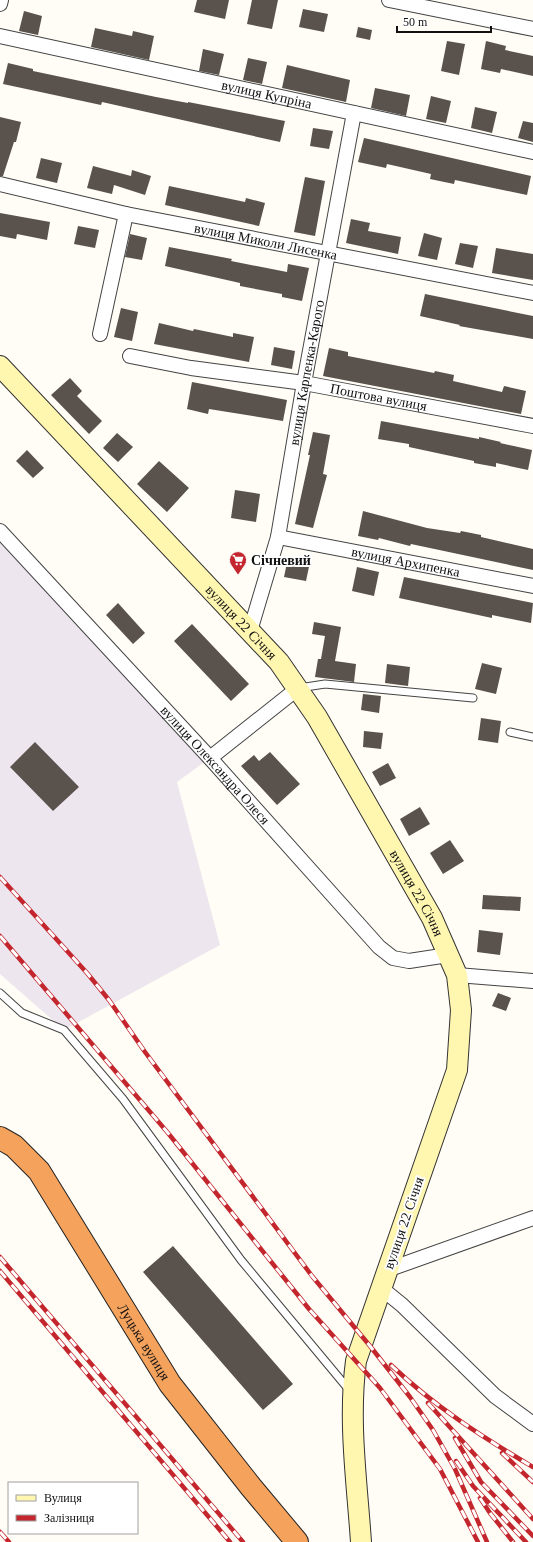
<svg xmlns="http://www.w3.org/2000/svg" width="533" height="1542" font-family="'Times New Roman',serif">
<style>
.industrial{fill:#eee6ef}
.building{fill:#5a524d}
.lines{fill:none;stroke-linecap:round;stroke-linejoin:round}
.lane-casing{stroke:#444;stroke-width:9}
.street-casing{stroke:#444;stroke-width:16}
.secondary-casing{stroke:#333;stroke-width:22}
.highway-casing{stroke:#222;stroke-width:24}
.lane{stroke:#fff;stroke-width:7}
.street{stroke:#fff;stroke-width:14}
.secondary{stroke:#fff6b0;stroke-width:20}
.highway{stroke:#f5a25d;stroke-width:22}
.rail-casing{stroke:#c4262e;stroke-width:4.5}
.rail{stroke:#fff;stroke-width:3;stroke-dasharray:9;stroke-linecap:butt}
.labels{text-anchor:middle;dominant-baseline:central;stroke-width:4;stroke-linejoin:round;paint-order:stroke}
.street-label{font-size:14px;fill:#111;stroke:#fff}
.poi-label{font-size:14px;font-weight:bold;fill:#111;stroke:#fff;text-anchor:start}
</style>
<rect width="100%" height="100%" fill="#fffdf5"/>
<path class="industrial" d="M0,531L210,758L177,782L220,945L64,1030L0,974Z"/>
<path class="building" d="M197,0H229L225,19L194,12Z
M252,0H278L272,29L247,24Z
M303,9L328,14L324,32L299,27Z
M24,11L42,16L38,35L19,31Z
M358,27L372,30L370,40L356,37Z
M95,28L132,36L133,31L154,36L149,60L91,47Z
M447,41L465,44L459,75L441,71Z
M486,41L506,46L505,50L533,56V76L501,69L500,73L481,69Z
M203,49L224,54L219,75L199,71Z
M248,58L267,62L262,84L243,80Z
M8,63L33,69V71L156,97L188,103V102L285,121L280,142L102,102L101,105L3,84Z
M287,65L350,80L346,102L282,88Z
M375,88L410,95L406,116L371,108Z
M431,96L451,101L446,123L426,119Z
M475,107L497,112L492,133L471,128Z
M0,117L21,122L16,142H14L3,176H0Z
M523,121L533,123V142L518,138Z
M313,128L333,131L329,149L310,146Z
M364,138L531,176L527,195L455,180L454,184L430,179L431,174L387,164L386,168L358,162Z
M41,158L62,163L57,183L36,178Z
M93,166L131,176L132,170L151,176L145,195L114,185L112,194L87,188Z
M305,177L325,181L315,236L294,232Z
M169,186L245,202L246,198L265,203L259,226L165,205Z
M0,213L50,222L47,240L17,234L16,239L0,236Z
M351,219L370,223L368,231L401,237L398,254L346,243Z
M78,226L99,230L95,248L74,244Z
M424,233L442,238L437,260L418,256Z
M130,234L147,238L142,260L125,257Z
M460,243L478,246L473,268L455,264Z
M169,247L232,259L231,261L287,272L288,264L309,268L302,301L282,297V294L240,286V283L165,266Z
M496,248L533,254V280L492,273Z
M425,294L533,316V339L459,326L460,325L420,316Z
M121,308L138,312L132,341L114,337Z
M159,323L193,331L194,329L233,337V333L254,337L249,362L154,344Z
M274,347L295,351L292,369L271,365Z
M329,348L348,352V356L434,373L435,371L454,375L453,381L502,392L504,386L526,391L521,414L323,376Z
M70,378L82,391L77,396L102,421L89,434L51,395Z
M192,382L287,400L283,421L209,409L208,414L187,409Z
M381,421L479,439V437L501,442L500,443L532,450L528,470L496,463V467L474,463V461L409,447V444L378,439Z
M313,432L330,435L323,474L327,475L313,528L295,524L310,455H308Z
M117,433L133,447L118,462L103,448Z
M27,450L44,468L33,478L16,461Z
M159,461L189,488L167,512L137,484Z
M235,490L260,494L256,522L231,518Z
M363,511L427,528L460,533L461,531L481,535V537L533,549V570L411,544L410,546L379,538L378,540L358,536Z
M288,558L310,562L306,581L284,577Z
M357,567L379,572L374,596L352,591Z
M404,577L533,603L531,623L492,615V618L399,598Z
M118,603L145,633L133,644L106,615Z
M314,622L341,627L335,661L356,664L354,682L315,677L318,659H321L325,636L312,634Z
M192,624L249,684L231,701L174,641Z
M482,663L502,668L496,694L475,689Z
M387,664L410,667L408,686L385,683Z
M363,694L381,696L379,713L361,710Z
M481,718L501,721L498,743L478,740Z
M364,731L383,733L381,749L363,747Z
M35,742L79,787L53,811L10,767Z
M270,752L300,784L277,805L241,766L254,755L259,761Z
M388,763L396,778L380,786L372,772Z
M420,807L430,824L409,836L400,819Z
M450,840L464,861L443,874L430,853Z
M483,895L521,897L520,911L482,909Z
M479,930L503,933L500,955L477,952Z
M498,993L511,998L506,1011L492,1006Z
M173,1246L293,1384L263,1410L143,1272Z"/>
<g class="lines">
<g class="lane-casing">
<path id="lane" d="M299,688L325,684L473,698
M510,732L533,737
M0,993L22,1013L64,1030L123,1099L241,1260L350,1391"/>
</g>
<g class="street-casing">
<g id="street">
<path d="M389,0L533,29"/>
<path d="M0,4L1,0"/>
<path id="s1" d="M0,36L533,152"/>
<path id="s2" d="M0,184L126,214L533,293"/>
<path d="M100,334L126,214"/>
<path id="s3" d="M130,356L191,368L304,383L533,426"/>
<path id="s4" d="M0,531L210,758L379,947L393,958L409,961L448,955"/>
<path id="s5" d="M278,537L533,586"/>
<path id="s6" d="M250,631L278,537L304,383L354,113"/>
<path d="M210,758L297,689"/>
<path d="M457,975L533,981"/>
<path d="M387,1270L533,1218"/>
<path d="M381,1288L402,1305L495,1396L533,1424"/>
</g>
</g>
<g class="secondary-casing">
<g id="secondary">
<path id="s7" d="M0,366L279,662L317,717L432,918L457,975L461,1010L457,1070L356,1361C348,1421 357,1482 361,1542"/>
</g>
</g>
<g class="highway-casing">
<g id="highway">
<path id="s8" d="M0,1138L14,1146L39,1171L170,1384L251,1487L297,1542"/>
</g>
</g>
<use href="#lane" class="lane"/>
<use href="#street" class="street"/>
<use href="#secondary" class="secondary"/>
<use href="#highway" class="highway"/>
<g class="rail-casing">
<path id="rail" d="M0,877L87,973L109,1000L145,1052L312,1276L370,1346L410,1397L433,1430L455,1469L487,1542
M0,936L168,1133L309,1309L380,1388L440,1469L478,1542
M0,1257L243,1542
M0,1271L230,1542
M391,1365C434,1406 482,1437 533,1467
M428,1403L533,1519
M455,1438L481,1482L533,1536
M502,1453L533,1482
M456,1461L473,1486L526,1542
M480,1498L490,1513L513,1542
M0,1532L9,1542"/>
</g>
<use href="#rail" class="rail"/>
</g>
<defs>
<g id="supermarket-pin" transform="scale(0.9)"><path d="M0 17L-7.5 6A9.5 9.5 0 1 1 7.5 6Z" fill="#c4262e" stroke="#fff"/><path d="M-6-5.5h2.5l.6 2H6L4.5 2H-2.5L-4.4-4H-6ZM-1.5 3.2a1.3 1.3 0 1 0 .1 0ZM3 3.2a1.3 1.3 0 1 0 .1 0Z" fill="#fff"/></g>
</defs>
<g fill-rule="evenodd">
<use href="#supermarket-pin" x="238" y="560"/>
</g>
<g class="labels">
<g class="street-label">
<text stroke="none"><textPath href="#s1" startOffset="273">вулиця Купріна</textPath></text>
<text stroke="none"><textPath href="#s2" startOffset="272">вулиця Миколи Лисенка</textPath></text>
<text stroke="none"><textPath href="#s6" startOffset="265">вулиця Карпенка-Карого</textPath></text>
<text stroke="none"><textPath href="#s3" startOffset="252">Поштова вулиця</textPath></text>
<text stroke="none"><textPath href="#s5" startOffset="130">вулиця Архипенка</textPath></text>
<text stroke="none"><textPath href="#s7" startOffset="352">вулиця 22 Січня</textPath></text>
<text stroke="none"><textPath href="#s4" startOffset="318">вулиця Олександра Олеся</textPath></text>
<text stroke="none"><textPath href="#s7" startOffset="676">вулиця 22 Січня</textPath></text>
<text transform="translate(404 1223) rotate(-71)">вулиця 22 Січня</text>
<text stroke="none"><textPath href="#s8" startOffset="252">Луцька вулиця</textPath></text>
</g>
<g class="poi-label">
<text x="251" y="560">Січневий</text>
</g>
</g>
<rect x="8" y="1482" width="130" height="52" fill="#ffffff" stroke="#a0a0a0"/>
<rect x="16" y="1495" width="20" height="6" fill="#fff6b0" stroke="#a0a0a0"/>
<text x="44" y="1502" font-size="12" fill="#111111">Вулиця</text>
<rect x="16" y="1515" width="20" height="6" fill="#c4262e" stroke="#a0a0a0"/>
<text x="44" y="1522" font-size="12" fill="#111111">Залізниця</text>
<path d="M397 26v6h94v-6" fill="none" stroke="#111111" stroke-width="2"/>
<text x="403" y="26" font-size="12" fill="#111111" stroke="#ffffff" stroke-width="3" paint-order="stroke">50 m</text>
</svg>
